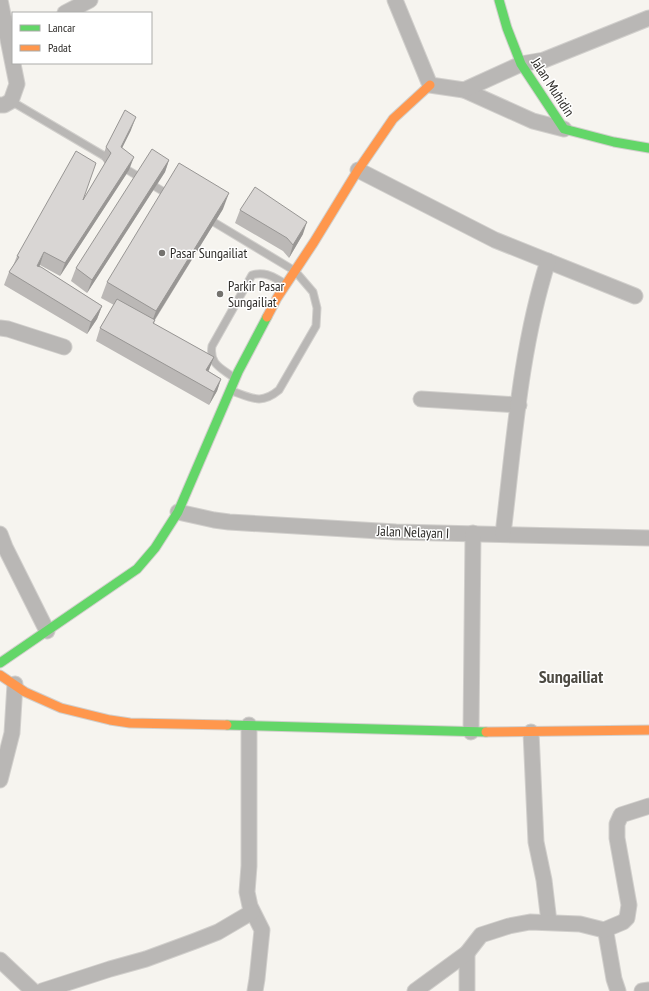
<svg xmlns="http://www.w3.org/2000/svg" width="649" height="991" viewBox="0 0 649 991" font-family="'PT Sans Narrow',sans-serif">
<style>
.lines{fill:none;stroke-linecap:round;stroke-linejoin:round}
.lane-casing{stroke:#d1cfcc;stroke-width:9}
.street-casing{stroke:#d1cfcc;stroke-width:17}
.fast-casing{stroke:#d1cfcc;stroke-width:11}
.slow-casing{stroke:#d1cfcc;stroke-width:11}
.lane{stroke:#b9b7b5;stroke-width:7}
.street{stroke:#b9b7b5;stroke-width:15}
.fast{stroke:#63d668;stroke-width:9}
.slow{stroke:#ff974d;stroke-width:9}
.wall{fill:#bbb8b6}
.shaded-wall{fill:#989694}
.building{fill:#d9d6d4;stroke:#989694}
.poi-dot{fill:#74726e;stroke:#fff;stroke-width:1.5}
.labels{text-anchor:middle;dominant-baseline:central;stroke-width:3;stroke-linejoin:round;paint-order:stroke}
.street-label{font-size:14px;fill:#2e2c29;stroke:#fff}
.poi-label{font-size:14px;fill:#2e2c29;stroke:#fff;text-anchor:start}
.district-label{font-size:18px;font-weight:bold;fill:#4d4a42;stroke:#fff}
</style>
<rect width="100%" height="100%" fill="#f6f4ef"/>
<g class="lines">
<defs>
<g id="lane">
<path d="M11 101 111 160"/>
<path d="M121 166 169 195"/>
<path d="M207 218 295 271 313 292 317 308 316 326 279 390C261 405 252 398 232 391"/>
<path d="M233 377C221 368 209 364 212 346L252 275C265 271 273 277 284 283"/>
</g>
<g id="street">
<path d="M0 0 17 84 11 101 4 105H0"/>
<path d="M395 0 430 85 464 90 533 121 564 129"/>
<path d="M65 13 90 0"/>
<path d="M464 90 521 64 544 60 649 18"/>
<path d="M358 170 495 240 635 296"/>
<path d="M0 328 8 329 64 347"/>
<path d="M421 399 519 405"/>
<path d="M178 512 214 520 229 522 396 532 649 538"/>
<path d="M0 534 5 547 47 631"/>
<path d="M503 534C514 443 520 349 548 261"/>
<path d="M249 725V866L247 892 250 906 262 930 257 979 255 991"/>
<path d="M471 732 473 533"/>
<path d="M531 732 536 842 544 880 549 922"/>
<path d="M0 780 12 733 15 684"/>
<path d="M604 930 606 933 614 979 618 991"/>
<path d="M467 953V991"/>
<path d="M0 960 33 991"/>
<path d="M42 991 110 969 146 959 195 941 218 932 252 912"/>
<path d="M415 991 467 953 481 935 509 926 530 922 580 924 604 930 623 922 627 918 629 905 617 838V824L621 815 649 806"/>
<path d="M642 991 649 990"/>
</g>
<g id="fast">
<path d="M499 0 507 28 521 64 564 129 614 142 649 148"/>
<path d="M0 663 137 569 155 548 178 512 238 372 267 317"/>
<path d="M227 725 486 732"/>
</g>
<g id="slow">
<path d="M267 317 277 298 314 242 358 170 393 119 430 85"/>
<path d="M0 675 25 692 61 708 110 720 130 723 227 725"/>
<path d="M486 732 649 730"/>
</g>
</defs>
<use href="#lane" class="lane-casing"/>
<use href="#street" class="street-casing"/>
<use href="#fast" class="fast-casing"/>
<use href="#slow" class="slow-casing"/>
<use href="#lane" class="lane"/>
<use href="#street" class="street"/>
<use href="#fast" class="fast"/>
<use href="#slow" class="slow"/>
</g>
<g class="wall">
<path d="M131 130 122 148 129 170 60 276 40 265 39 266 102 306 97 319 87 334 4 285 9 272 13 266 17 256 83 200 105 164 102 159 106 147Z"/>
<path d="M169 160 165 172 87 293 71 281 76 268Z"/>
<path d="M223 209 155 320 154 324 214 357 208 371 221 379 217 391 209 405 96 341 100 328 114 305 101 298 107 282Z"/>
<path d="M240 210 303 234 289 258 283 251 235 223Z"/>
</g>
<g class="shaded-wall">
<path d="M136 117 131 130 116 160 121 147Z"/>
<path d="M134 157 129 170 60 276 65 263Z"/>
<path d="M169 160 165 172 87 293 92 280Z"/>
<path d="M229 193 223 209 150 327 156 311Z"/>
<path d="M307 222 303 234 289 258 293 245Z"/>
<path d="M44 252 40 265 33 278 37 266Z"/>
<path d="M102 306 97 319 87 334 91 322Z"/>
<path d="M214 357 209 370 202 383 206 370Z"/>
<path d="M221 379 217 391 209 405 214 392Z"/>
</g>
<g class="building">
<path d="M125 110 136 117 121 147 134 157 65 263 44 252 37 266 41 267 102 306 91 322 9 272 19 257 17 256 76 151 96 163 83 200 111 153 106 147Z"/>
<path d="M152 149 169 160 92 280 76 268Z"/>
<path d="M179 163 229 193 156 311 107 282Z"/>
<path d="M255 187 307 222 293 245 287 238 240 210Z"/>
<path d="M117 299 155 320 153 323 214 357 206 370 221 379 214 392 100 328Z"/>
</g>
<g class="poi-dot">
<circle cx="162" cy="253" r="4"/>
<circle cx="220" cy="294" r="4"/>
</g>
<g class="labels">
<g class="street-label">
<text transform="translate(553 87) rotate(57)">Jalan Muhidin</text>
<text transform="translate(413 532) rotate(2)">Jalan Nelayan I</text>
</g>
<g class="poi-label">
<text x="170" y="253">Pasar Sungailiat</text>
<text x="228" y="286">Parkir Pasar<tspan x="228" dy="16">Sungailiat</tspan></text>
</g>
<g class="district-label">
<text x="571" y="676">Sungailiat</text>
</g>
</g>
<rect x="12" y="12" width="140" height="52" fill="#ffffff" stroke="#ababa9"/>
<rect x="20" y="25" width="20" height="6" fill="#63d668" stroke="#ababa9"/>
<text x="48" y="32" font-size="12" fill="#2e2c29">Lancar</text>
<rect x="20" y="45" width="20" height="6" fill="#ff974d" stroke="#ababa9"/>
<text x="48" y="52" font-size="12" fill="#2e2c29">Padat</text>
</svg>
